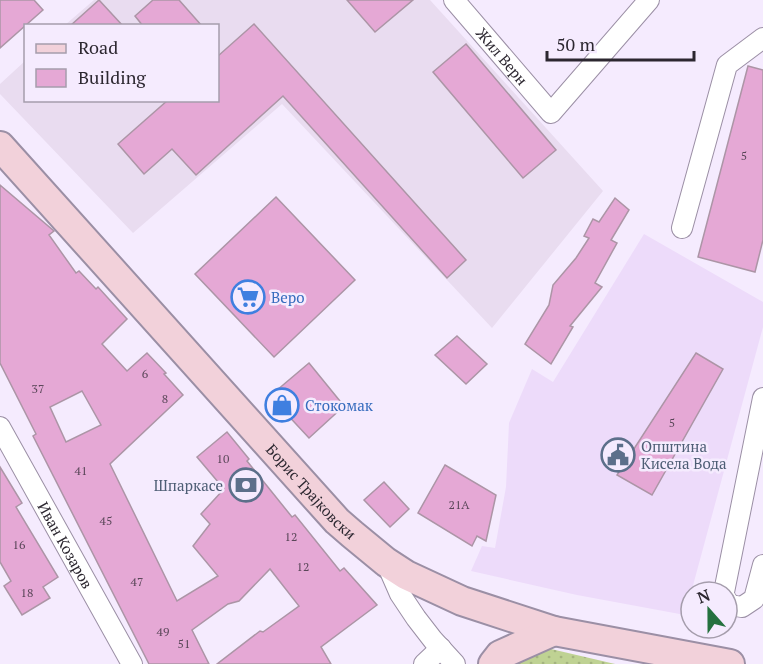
<svg xmlns="http://www.w3.org/2000/svg" width="763" height="664" viewBox="0 0 763 664" font-family="'PT Serif',serif">
<style>
.built{fill:#eddbfa}
.industrial{fill:#e9dcf0}
.grass{fill:url(#grass-dots)}
.building{fill:#e5a8d5;stroke:#ac95a6;stroke-width:1.5;fill-rule:evenodd}
.lines{fill:none;stroke-linecap:round;stroke-linejoin:round}
.street-casing{stroke:#9b8fa5;stroke-width:22}
.secondary-casing{stroke:#9b8fa5;stroke-width:32}
.street{stroke:#fff;stroke-width:20}
.secondary{stroke:#f2d1da;stroke-width:28}
.labels{text-anchor:middle;dominant-baseline:central;stroke-width:5;stroke-linejoin:round;paint-order:stroke}
.number-label{font-size:12px;fill:#5a4759}
.street-label{font-size:15px;fill:#2c2730;stroke:#f5ebfe}
.shop-label{font-size:15px;fill:#366cbe;stroke:#f5ebfe;text-anchor:start}
.service-label{font-size:15px;fill:#4e5e75;stroke:#f5ebfe;text-anchor:start}
</style>
<defs>
<pattern id="grass-dots" width="8" height="8" patternUnits="userSpaceOnUse" patternTransform="scale(1.5)"><rect width="8" height="8" fill="#bfd293"/><path d="M2 2h.1M6 6h.1" fill="none" stroke="#a4b47f" stroke-width="1.8" stroke-linecap="round"/></pattern>
</defs>
<rect width="100%" height="100%" fill="#f5ebfe"/>
<path class="built" d="M644 234 763 302V327L685 615 577 595 471 571 482 546 495 548 506 487 509 423 532 369 553 382Z"/>
<path class="industrial" d="M94 0H430L603 191 492 328 282 104 133 233 0 94V84L25 61 26 100H218V26L65 25Z"/>
<path class="grass" d="M540 649H551L615 664H509Z"/>
<g class="building">
<path d="M0 0H34L43 10 0 48Z"/>
<path d="M99 0 123 26H70Z"/>
<path d="M153 0H179L202 26H143L135 16Z"/>
<path d="M347 0H413L375 32Z"/>
<path d="M254 24 466 260 447 278 283 96 196 175 172 149 144 174 118 144 168 100H218V56Z"/>
<path d="M466 44 556 150 523 178 433 72Z"/>
<path d="M748 66 763 70V240L755 272 698 257Z"/>
<path d="M0 185 54 231 49 235 76 273 79 271 96 289 98 287 127 319 102 344 127 371 147 353 166 373 164 374 183 395 110 464 177 601 218 576 193 546 210 524 201 514 224 489 197 457 227 432 249 459 247 461 292 517 295 515 340 571 344 568 377 605 321 647 331 664H217L260 631 263 632 299 606 270 569 239 601 228 604 192 630 209 664H149L33 436 36 434 0 363ZM82 391 101 425 66 442 50 407Z"/>
<path d="M276 197 355 280 274 357 195 274Z"/>
<path d="M615 198 629 210 611 240 617 243 595 283 602 287 570 326 573 327 551 364 525 344 549 305 553 285 576 258 589 238 584 236 593 219 599 222Z"/>
<path d="M457 336 487 364 466 384 435 355Z"/>
<path d="M696 353 723 369 652 495 617 475Z"/>
<path d="M309 363 344 406 309 438 270 396Z"/>
<path d="M445 465 496 495 486 541 477 536 472 546 418 513Z"/>
<path d="M0 467 22 503 16 507 58 577 43 587 50 598 22 615 4 586 11 581 0 562Z"/>
<path d="M384 482 409 509 390 527 364 500Z"/>
</g>
<g class="lines">
<defs>
<g id="street">
<path id="s1" d="M454 0 551 113 649 0"/>
<path d="M682 228 727 65 763 38"/>
<path id="s2" d="M0 427 132 664"/>
<path d="M386 562 400 594 416 618 433 640 455 664"/>
<path d="M724 592 763 398"/>
<path d="M727 600 729 605 742 607 754 599 763 565"/>
<path d="M424 664 441 648"/>
</g>
<g id="secondary">
<path id="s3" d="M0 146 337 521 352 534 386 562 406 575 462 601 554 631 730 664"/>
<path d="M493 664 500 655 554 631"/>
</g>
</defs>
<use href="#street" class="street-casing"/>
<use href="#secondary" class="secondary-casing"/>
<use href="#street" class="street"/>
<use href="#secondary" class="secondary"/>
</g>
<defs>
<symbol id="supermarket-ring" viewBox="-11 -11 22 22"><circle r="9.5" fill="#f5ebfe" stroke="#3f7fe0" stroke-width="1.5"/><path d="M-6-5.5h2.5l.6 2H6L4.5 2H-2.5L-4.4-4H-6ZM-1.5 3.2a1.3 1.3 0 1 0 .1 0ZM3 3.2a1.3 1.3 0 1 0 .1 0Z" fill="#3f7fe0"/></symbol>
<symbol id="shop-ring" viewBox="-11 -11 22 22"><circle r="9.5" fill="#f5ebfe" stroke="#3f7fe0" stroke-width="1.5"/><path d="M-5-2.5h2.3a2.7 3.5 0 0 1 5.4 0H5L5.5 6h-11ZM-1.5-2.5h3a1.5 2.3 0 0 0-3 0Z" fill="#3f7fe0"/></symbol>
<symbol id="civic-ring" viewBox="-11 -11 22 22"><circle r="9.5" fill="#f5ebfe" stroke="#5c6f8a" stroke-width="1.5"/><path d="M-.6-6.5H3V-4.5H.6V-3L4-1V1h2V6H-6V1h2V-1L-.6-3ZM-1.2 2.5V6h2.4V2.5Z" fill="#5c6f8a"/></symbol>
<symbol id="bank-ring" viewBox="-11 -11 22 22"><circle r="9.5" fill="#f5ebfe" stroke="#5c6f8a" stroke-width="1.5"/><path d="M-6-4H6V4H-6ZM0-2.3a2.3 2.3 0 1 0 0 4.6a2.3 2.3 0 1 0 0-4.6Z" fill="#5c6f8a"/></symbol>
</defs>
<g fill-rule="evenodd">
<use href="#supermarket-ring" x="229" y="278" width="38" height="38"/>
<use href="#shop-ring" x="263" y="386" width="38" height="38"/>
<use href="#civic-ring" x="599" y="436" width="38" height="38"/>
<use href="#bank-ring" x="227" y="466" width="38" height="38"/>
</g>
<g class="labels">
<g class="number-label">
<text x="744" y="155">5</text>
<text x="145" y="373">6</text>
<text x="38" y="388">37</text>
<text x="165" y="398">8</text>
<text x="672" y="422">5</text>
<text x="223" y="458">10</text>
<text x="81" y="470">41</text>
<text x="459" y="504">21A</text>
<text x="106" y="520">45</text>
<text x="291" y="536">12</text>
<text x="19" y="544">16</text>
<text x="303" y="566">12</text>
<text x="137" y="581">47</text>
<text x="27" y="592">18</text>
<text x="163" y="631">49</text>
<text x="184" y="643">51</text>
</g>
<g class="street-label">
<text stroke="none"><textPath href="#s1" startOffset="74">Жил Верн</textPath></text>
<text stroke="none"><textPath href="#s3" startOffset="465">Борис Трајковски</textPath></text>
<text stroke="none"><textPath href="#s2" startOffset="135">Иван Козаров</textPath></text>
</g>
<g class="shop-label">
<text x="271" y="297">Веро</text>
<text x="305" y="405">Стокомак</text>
</g>
<g class="service-label">
<text x="641" y="446">Општина<tspan x="641" dy="17">Кисела Вода</tspan></text>
<text x="223" y="485" text-anchor="end">Шпаркасе</text>
</g>
</g>
<rect x="24" y="24" width="195" height="78" fill="#f5ebfe" stroke="#a59dac" stroke-width="1.5"/>
<rect x="36" y="44" width="30" height="9" fill="#f2d1da" stroke="#a59dac" stroke-width="1.5"/>
<text x="78" y="54" font-size="18" fill="#2c2730">Road</text>
<rect x="36" y="69" width="30" height="18" fill="#e5a8d5" stroke="#a59dac" stroke-width="1.5"/>
<text x="78" y="84" font-size="18" fill="#2c2730">Building</text>
<g transform="translate(709 610) rotate(339)"><circle r="28" fill="#f5ebfe" stroke="#a59dac" stroke-width="1.5"/>
<path d="M0-4.5L10 22L0 15L-10 22Z" fill="#25713f"/>
<text y="-9" font-size="16" font-weight="bold" text-anchor="middle" fill="#2c2730">N</text>
</g>
<path d="M547 51v9h147v-9" fill="none" stroke="#2c2730" stroke-width="3"/>
<text x="556" y="51" font-size="18" fill="#2c2730" stroke="#f5ebfe" stroke-width="4.5" paint-order="stroke">50 m</text>
</svg>
